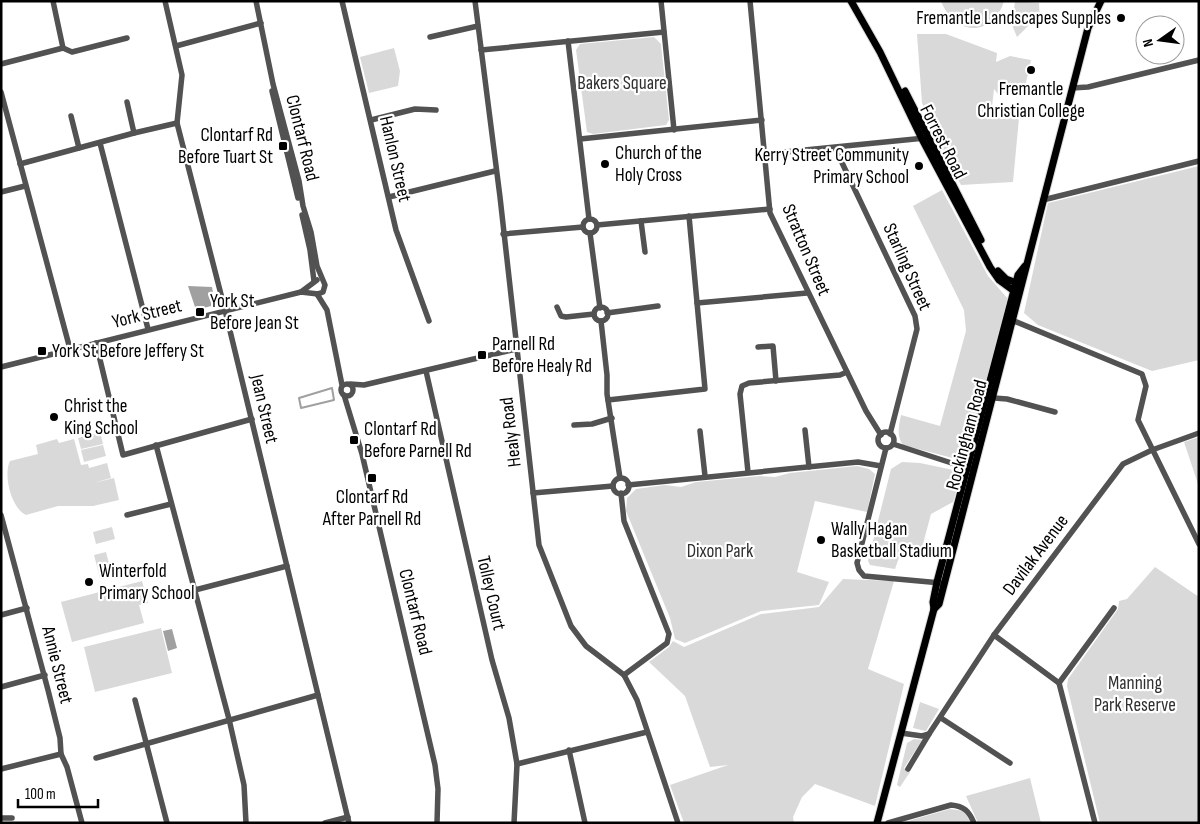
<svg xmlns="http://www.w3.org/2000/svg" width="1200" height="824" viewBox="0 0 1200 824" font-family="'Sofia Sans Condensed',sans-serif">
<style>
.green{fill:#d9d9d9}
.water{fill:#a0a0a0}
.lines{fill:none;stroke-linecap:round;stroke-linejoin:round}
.stream{stroke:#a0a0a0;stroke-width:2}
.major-casing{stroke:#dbdbdb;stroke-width:9}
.minor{stroke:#525252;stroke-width:5.5}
.major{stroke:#000;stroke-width:7}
.poi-dot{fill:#000;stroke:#fff;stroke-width:2}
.labels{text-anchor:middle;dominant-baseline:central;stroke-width:4.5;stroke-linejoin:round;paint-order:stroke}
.poi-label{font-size:19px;fill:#000;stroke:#fff;text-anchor:start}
.park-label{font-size:19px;fill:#303030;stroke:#fff}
.street-label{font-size:19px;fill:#000;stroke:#fff}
</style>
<rect width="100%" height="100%" fill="#fff"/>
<g class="green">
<path d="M941 1H1004C993 38 954 36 941 1Z"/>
<path d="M1015 1 1039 3 1040 23 1029 25 1017 37 1012 25Z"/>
<path d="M917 34H946L997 53 996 62 1010 56 1031 60 1025 87 1016 92 998 94 994 89 992 107H1020L1013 182 961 185 939 143 922 103Z"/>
<path d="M654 37 661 44 669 120 666 125 593 134 587 132 576 50 580 44Z"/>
<path d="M394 48 400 71 398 86 369 93 360 57Z"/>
<path d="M1199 166V360L1152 371 1038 325 1024 313 1048 203Z"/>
<path d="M942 190 988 276 1008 299 1007 308 968 459 964 461 903 445C896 436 899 425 901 415L940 426 966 331 964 310 913 206Z"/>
<path d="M100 432 103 444 81 449 78 438Z"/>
<path d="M1199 437V487L1184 442Z"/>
<path d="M57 439 59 443 74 439 81 465 88 464 89 468 107 463 111 478 93 483 114 478 119 500 93 506H58L26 515C11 508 3 475 10 461L38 454 36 445Z"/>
<path d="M103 445 106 456 84 462 81 450Z"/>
<path d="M902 462 920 463 958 471 961 476 953 502 931 514 920 555 901 552 895 569 870 565 868 561 891 469Z"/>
<path d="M857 466 869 469 875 474 867 512 815 501 797 572 829 582 819 605 761 611 685 643 675 639 670 618 626 511 627 498 636 489 665 485 681 487 696 482 760 476 775 477 790 473Z"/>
<path d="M112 527 115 539 96 544 93 532Z"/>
<path d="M106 552 112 575 100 578 94 555Z"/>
<path d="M1155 567 1199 597V823H1100L1067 686 1068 679 1118 609 1119 601 1127 599Z"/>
<path d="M843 579 894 581 868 669 904 684 875 806 815 784 802 797 793 817 794 823H684L670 785 728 765 710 767 685 696 649 662 669 647 673 641 684 647 761 614 819 607Z"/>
<path d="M142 581 148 603 139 605 144 623 72 642 61 602Z"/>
<path d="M161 628 172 673 95 692 84 647Z"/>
<path d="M920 702 939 709 926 731 913 728Z"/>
<path d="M914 739 922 740 904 768 910 772 900 787 897 785 907 743Z"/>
<path d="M1030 778 1041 823H978L966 796Z"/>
<path d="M950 809 964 811 971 823H901Z"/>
</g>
<g class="water">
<path d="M188 286 212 287 215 305 196 310Z"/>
<path d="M172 629 177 648 168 651 163 631Z"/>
</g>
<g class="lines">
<path class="stream" d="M332 388 334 400 301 408 299 398Z"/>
<defs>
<g id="major">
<path d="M851 1 880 52 922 139 990 267 999 280 1014 291"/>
<path d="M905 91 981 240"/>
<path d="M998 271 1006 279 1017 283"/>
<path d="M934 609 939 604 1088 28 1101 1"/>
<path d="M877 823 934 609 933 602 937 582 1018 275 1025 266"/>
</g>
</defs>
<use href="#major" class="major-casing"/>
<g class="minor">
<path d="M53 1 63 48"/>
<path d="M165 1 182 75 177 123 225 310 349 823"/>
<path d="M342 1 396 230 429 321"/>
<path d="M475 1 500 197 539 545 571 626 586 646 624 675 637 700 678 823"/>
<path d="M661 1 674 130"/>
<path d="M750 1 770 213 866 411 881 435"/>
<path d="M430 37 478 26"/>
<path d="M568 41 589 219"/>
<path d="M176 46 261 23"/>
<path d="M481 50 664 32"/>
<path d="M1 64 63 48 72 52 127 38"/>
<path d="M1072 88 1088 87 1199 60"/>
<path d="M272 91 298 198"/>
<path d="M1 92 70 349"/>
<path d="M127 102 134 133"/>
<path d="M71 116 79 148"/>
<path d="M371 120 415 109 436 110"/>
<path d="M580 139 762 120"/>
<path d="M100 143 148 329"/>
<path d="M835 148 915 316 917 329 890 434"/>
<path d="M765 154 925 138"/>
<path d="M20 164 134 133 177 123"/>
<path d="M1 192 25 186"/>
<path d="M389 197 495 171"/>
<path d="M1043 200 1199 161"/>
<path d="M302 215 310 250 314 281"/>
<circle cx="590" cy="226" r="7"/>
<path d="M641 221 645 252"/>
<path d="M597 225 770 209"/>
<path d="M590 233 600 308"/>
<path d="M503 234 583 227"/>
<path d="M301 292 317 280"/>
<path d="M317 294 327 310 342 385"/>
<path d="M697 303 807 293"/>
<path d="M557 307 561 316 566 317 594 314"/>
<circle cx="601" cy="314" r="7"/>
<path d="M607 313 658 306"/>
<path d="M601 321 607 375V394L620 478"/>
<path d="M1014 321 1142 374 1146 386 1138 420 1199 544"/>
<path d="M96 343 123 455 252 419"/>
<path d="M758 347 773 346 776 381"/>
<path d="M1 367 301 292 318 294 323 292 325 285 317 266 311 232 303 206 299 181 273 84 256 1"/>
<path d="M426 371 492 660 509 718 517 764 514 823"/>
<circle cx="347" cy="390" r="6"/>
<path d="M350 384 364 385 516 349"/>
<path d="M344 395 362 454 435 765 438 789 437 823"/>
<path d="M994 398 1007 399 1055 412"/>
<path d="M608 400 705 389 689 216"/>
<path d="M574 425 592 424 612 418"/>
<path d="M805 430 809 467"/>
<path d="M700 431 705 476"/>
<circle cx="886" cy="440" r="8"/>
<path d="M893 444 970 469"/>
<path d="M156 445 229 719 244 785 246 823"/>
<path d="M886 448 857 563 859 570 864 576 941 583"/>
<path d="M748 472 740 394 742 386 749 383 840 375 847 372"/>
<circle cx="621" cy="486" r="8"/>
<path d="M628 485 858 462 881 466"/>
<path d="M533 493 613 486"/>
<path d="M621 493 624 521 669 634 667 643 624 675"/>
<path d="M1 515 48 690 60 738 61 754 67 767 82 823"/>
<path d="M127 515 171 504"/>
<path d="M195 590 287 566"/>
<path d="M1 615 27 608"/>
<path d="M994 635 1059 683 1095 823"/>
<path d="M1059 683 1114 608"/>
<path d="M1 687 45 675"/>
<path d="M135 700 167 823"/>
<path d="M941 718 1010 763"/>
<path d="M901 733 922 736 929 734 994 635 1123 464 1152 450 1199 433"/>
<path d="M569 750 585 823"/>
<path d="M96 758 318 695"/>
<path d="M517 764 647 732"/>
<path d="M1 769 61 754"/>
<path d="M908 769 929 734"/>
<path d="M1 818H12"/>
<path d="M325 823 348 817"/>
<path d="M888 823 951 805C964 806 969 811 974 823"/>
</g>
<use href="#major" class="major"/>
</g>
<g class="poi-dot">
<circle cx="1121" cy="18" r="5"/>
<circle cx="1031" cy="70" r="5"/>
<rect x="278" y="141" width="10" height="10" rx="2.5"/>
<circle cx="605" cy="164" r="5"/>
<circle cx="919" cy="166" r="5"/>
<rect x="195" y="307" width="10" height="10" rx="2.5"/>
<rect x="37" y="346" width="10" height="10" rx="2.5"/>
<rect x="477" y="350" width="10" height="10" rx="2.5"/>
<circle cx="54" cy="417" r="5"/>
<rect x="349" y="435" width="10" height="10" rx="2.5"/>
<rect x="367" y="473" width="10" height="10" rx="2.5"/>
<circle cx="821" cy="540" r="5"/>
<circle cx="89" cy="582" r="5"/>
</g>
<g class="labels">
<g class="poi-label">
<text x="1111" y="18" text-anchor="end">Fremantle Landscapes Supples</text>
<text x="1031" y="89" text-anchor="middle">Fremantle<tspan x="1031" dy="22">Christian College</tspan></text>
<text x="273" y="135" text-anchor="end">Clontarf Rd<tspan x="273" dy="22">Before Tuart St</tspan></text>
<text x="615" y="153">Church of the<tspan x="615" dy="22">Holy Cross</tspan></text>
<text x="909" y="155" text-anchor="end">Kerry Street Community<tspan x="909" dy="22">Primary School</tspan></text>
<text x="210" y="301">York St<tspan x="210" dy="22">Before Jean St</tspan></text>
<text x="492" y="344">Parnell Rd<tspan x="492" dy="22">Before Healy Rd</tspan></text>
<text x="52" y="351">York St Before Jeffery St</text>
<text x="64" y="406">Christ the<tspan x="64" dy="22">King School</tspan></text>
<text x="364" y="429">Clontarf Rd<tspan x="364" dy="22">Before Parnell Rd</tspan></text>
<text x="372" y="497" text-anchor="middle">Clontarf Rd<tspan x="372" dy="22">After Parnell Rd</tspan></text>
<text x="831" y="529">Wally Hagan<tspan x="831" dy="22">Basketball Stadium</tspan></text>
<text x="99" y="571">Winterfold<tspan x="99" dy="22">Primary School</tspan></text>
</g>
<g class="park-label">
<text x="622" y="83">Bakers Square</text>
<text x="720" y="551">Dixon Park</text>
<text x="1135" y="683">Manning<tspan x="1135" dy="22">Park Reserve</tspan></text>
</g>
<g class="street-label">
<text transform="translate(302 138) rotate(76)">Clontarf Road</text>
<text transform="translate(943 142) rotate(63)">Forrest Road</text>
<text transform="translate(395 159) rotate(77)">Hanlon Street</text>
<text transform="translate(806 250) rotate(67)">Stratton Street</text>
<text transform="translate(907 267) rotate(66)">Starling Street</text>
<text transform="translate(147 314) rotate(-14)">York Street</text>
<text transform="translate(264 409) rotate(77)">Jean Street</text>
<text transform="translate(511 432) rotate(-97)">Healy Road</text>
<text transform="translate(967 435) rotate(-75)">Rockingham Road</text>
<text transform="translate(1036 555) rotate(-53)">Davilak Avenue</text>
<text transform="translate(491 593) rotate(77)">Tolley Court</text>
<text transform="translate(415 612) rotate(76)">Clontarf Road</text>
<text transform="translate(57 665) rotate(76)">Annie Street</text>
</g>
</g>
<rect width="1200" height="824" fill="none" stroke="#000000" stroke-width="5"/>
<g transform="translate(1160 40) rotate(256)"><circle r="24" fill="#ffffff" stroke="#999999"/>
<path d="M0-4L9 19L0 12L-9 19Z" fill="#000000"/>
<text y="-8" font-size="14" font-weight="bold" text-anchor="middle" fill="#000000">N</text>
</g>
<path d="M18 799v8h80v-8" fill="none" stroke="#000000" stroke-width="2.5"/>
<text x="25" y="799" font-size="15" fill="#000000" stroke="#ffffff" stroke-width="4" paint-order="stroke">100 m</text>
</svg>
